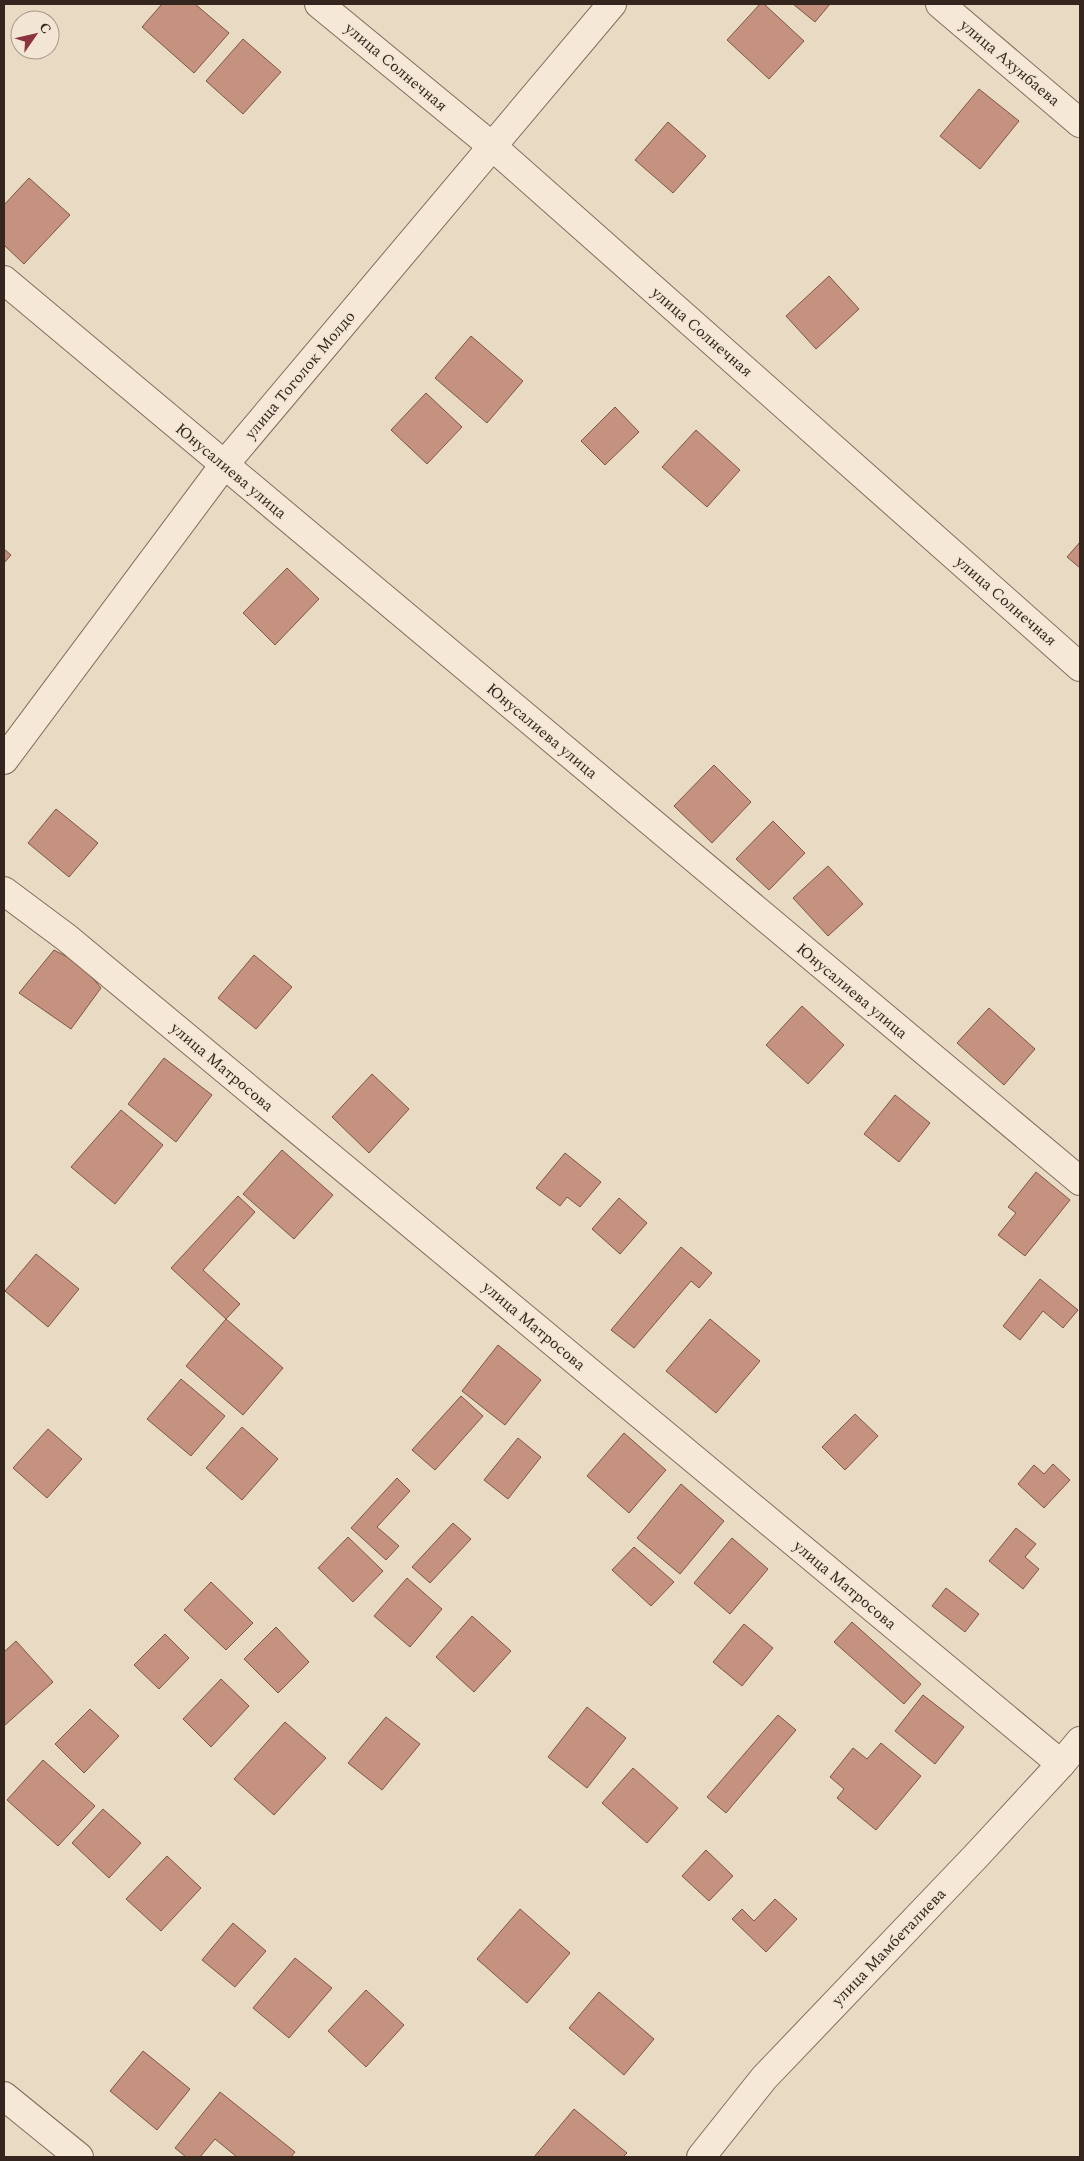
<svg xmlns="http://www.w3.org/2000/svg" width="1084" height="2161" viewBox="0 0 1084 2161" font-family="Spectral,serif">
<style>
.building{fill:#c4927e;stroke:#7f5545}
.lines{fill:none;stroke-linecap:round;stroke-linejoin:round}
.minor-casing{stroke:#826c5c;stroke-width:30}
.tertiary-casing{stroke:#826c5c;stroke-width:30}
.minor{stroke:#f5e8d7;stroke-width:28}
.tertiary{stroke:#f5e8d7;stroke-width:28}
.labels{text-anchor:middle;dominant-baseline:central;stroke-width:4;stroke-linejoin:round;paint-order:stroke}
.street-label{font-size:16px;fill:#34261f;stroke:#f2e5d3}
</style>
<rect width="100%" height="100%" fill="#e9dac4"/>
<g class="building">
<path d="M162 4H195L229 33 194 73 142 27Z"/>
<path d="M760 4H764L804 41 769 79 727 40Z"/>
<path d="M793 4H830L815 22Z"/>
<path d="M243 39 281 72 243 114 206 81Z"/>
<path d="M979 89 1019 121 980 169 940 136Z"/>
<path d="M668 122 706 156 673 193 635 160Z"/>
<path d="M29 178 70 215 24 264 4 245V205Z"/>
<path d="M829 276 859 309 816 349 786 316Z"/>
<path d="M471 336 523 381 487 423 435 378Z"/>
<path d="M426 393 462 427 427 464 391 430Z"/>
<path d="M615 407 639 432 605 465 581 441Z"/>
<path d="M696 430 740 470 707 507 662 467Z"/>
<path d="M1080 542V568L1067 557Z"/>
<path d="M4 549 11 555 4 563Z"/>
<path d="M287 568 319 599 275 645 243 613Z"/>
<path d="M714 765 751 802 712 843 674 806Z"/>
<path d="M56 809 98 843 69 877 28 843Z"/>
<path d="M773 821 805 853 769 890 736 859Z"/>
<path d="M828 866 863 904 828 936 793 898Z"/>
<path d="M54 950 81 964 101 988 71 1029 19 993Z"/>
<path d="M254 955 292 987 256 1029 218 998Z"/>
<path d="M802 1006 844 1045 808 1084 766 1045Z"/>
<path d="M989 1008 1035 1049 1004 1085 957 1043Z"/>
<path d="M164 1058 212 1095 176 1142 128 1104Z"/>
<path d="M372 1074 409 1109 369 1153 332 1117Z"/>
<path d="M895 1095 930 1123 899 1162 864 1134Z"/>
<path d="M121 1110 163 1145 115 1204 71 1167Z"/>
<path d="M282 1150 333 1195 294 1239 243 1194Z"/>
<path d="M565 1153 601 1182 580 1207 567 1197 560 1206 536 1188Z"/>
<path d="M1036 1172 1070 1200 1025 1256 998 1235 1016 1213 1008 1207Z"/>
<path d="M238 1196 255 1212 203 1270 240 1304 226 1319 171 1268Z"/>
<path d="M619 1198 647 1223 620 1254 592 1229Z"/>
<path d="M681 1247 712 1273 699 1288 691 1281 634 1348 611 1330Z"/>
<path d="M36 1254 79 1289 48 1327 5 1291Z"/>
<path d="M1040 1279 1078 1310 1063 1328 1043 1311 1020 1340 1003 1326Z"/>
<path d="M226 1319 283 1368 243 1415 186 1366Z"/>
<path d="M710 1319 760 1361 716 1413 666 1371Z"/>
<path d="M498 1345 541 1380 505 1425 462 1391Z"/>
<path d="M181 1379 225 1416 191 1456 147 1419Z"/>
<path d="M461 1396 483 1416 435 1470 412 1450Z"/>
<path d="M855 1414 878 1436 845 1470 822 1447Z"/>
<path d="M242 1427 278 1459 242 1500 206 1468Z"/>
<path d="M48 1429 82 1459 47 1498 13 1468Z"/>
<path d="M624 1433 666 1470 629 1513 587 1476Z"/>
<path d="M518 1438 541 1457 508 1499 484 1480Z"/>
<path d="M1053 1464 1070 1480 1044 1508 1018 1484 1034 1465 1044 1474Z"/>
<path d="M397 1478 410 1491 377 1527 399 1546 386 1560 351 1528Z"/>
<path d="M681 1484 724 1521 680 1574 637 1538Z"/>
<path d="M453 1523 471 1539 430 1583 412 1567Z"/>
<path d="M1016 1528 1036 1544 1025 1557 1039 1569 1023 1589 989 1561Z"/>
<path d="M348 1537 383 1571 353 1602 318 1568Z"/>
<path d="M732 1538 768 1569 730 1614 694 1583Z"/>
<path d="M634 1547 674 1582 651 1606 612 1570Z"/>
<path d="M407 1578 442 1609 410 1647 374 1616Z"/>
<path d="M211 1582 253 1623 226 1650 184 1610Z"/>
<path d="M946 1588 979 1614 965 1632 932 1606Z"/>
<path d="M472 1616 511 1651 474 1692 436 1657Z"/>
<path d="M852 1622 921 1684 904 1704 834 1642Z"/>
<path d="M744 1624 773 1648 742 1686 713 1662Z"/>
<path d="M276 1627 309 1662 278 1693 244 1659Z"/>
<path d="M165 1634 189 1658 159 1689 134 1665Z"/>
<path d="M16 1641 53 1682 4 1726V1652Z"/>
<path d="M221 1679 249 1706 211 1747 183 1719Z"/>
<path d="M923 1695 964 1727 935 1764 895 1731Z"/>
<path d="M587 1707 626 1738 587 1788 548 1757Z"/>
<path d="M90 1709 119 1736 84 1773 55 1744Z"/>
<path d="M778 1715 796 1730 726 1813 707 1797Z"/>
<path d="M386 1717 420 1744 382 1790 348 1763Z"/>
<path d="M285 1722 326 1758 274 1815 234 1779Z"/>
<path d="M881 1743 921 1776 876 1830 837 1798 844 1789 830 1777 853 1748 867 1759Z"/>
<path d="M43 1760 95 1806 58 1846 7 1800Z"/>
<path d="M633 1768 678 1808 647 1843 602 1803Z"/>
<path d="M103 1809 141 1843 109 1878 72 1843Z"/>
<path d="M706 1850 733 1876 709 1901 682 1876Z"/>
<path d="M167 1856 201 1888 161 1931 126 1899Z"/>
<path d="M775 1899 797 1919 766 1952 732 1919 742 1909 754 1921Z"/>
<path d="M520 1909 570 1953 527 2003 477 1959Z"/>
<path d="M233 1923 266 1951 235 1987 202 1960Z"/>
<path d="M295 1958 332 1988 289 2038 253 2008Z"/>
<path d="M366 1990 404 2025 366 2067 328 2031Z"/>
<path d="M599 1992 654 2039 624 2075 569 2028Z"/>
<path d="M143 2051 190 2089 157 2130 110 2091Z"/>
<path d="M220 2092 295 2152 291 2157H237L215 2139 200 2157H186L175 2148Z"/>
<path d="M574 2109 627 2153 623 2157H534Z"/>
</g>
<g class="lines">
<defs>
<g id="minor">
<path d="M319 4 493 147 1080 667"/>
<path d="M940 4 1080 123"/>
<path d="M4 280 1080 1181"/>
<path d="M4 891 67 938 1061 1764"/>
<path d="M4 2096 79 2157"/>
<path d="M701 2157 764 2078 977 1855 1061 1764 1080 1741"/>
</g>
<path id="tertiary" d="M4 760 224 465 612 4"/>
</defs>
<use href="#minor" class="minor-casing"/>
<use href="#tertiary" class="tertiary-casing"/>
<use href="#minor" class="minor"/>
<use href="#tertiary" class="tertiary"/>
</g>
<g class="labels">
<g class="street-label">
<text transform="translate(1010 63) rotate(40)">улица Ахунбаева</text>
<text transform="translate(396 67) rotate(40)">улица Солнечная</text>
<text transform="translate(702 332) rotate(41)">улица Солнечная</text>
<text transform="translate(300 375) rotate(-50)">улица Тоголок Молдо</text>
<text transform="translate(231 471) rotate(40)">Юнусалиева улица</text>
<text transform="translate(1006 601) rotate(41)">улица Солнечная</text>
<text transform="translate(542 731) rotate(40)">Юнусалиева улица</text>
<text transform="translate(852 991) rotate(40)">Юнусалиева улица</text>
<text transform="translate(222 1067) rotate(40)">улица Матросова</text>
<text transform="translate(534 1326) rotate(40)">улица Матросова</text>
<text transform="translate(845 1585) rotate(40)">улица Матросова</text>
<text transform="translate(889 1947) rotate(-46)">улица Мамбеталиева</text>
</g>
</g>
<rect width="1084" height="2161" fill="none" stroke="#34261f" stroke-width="10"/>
<g transform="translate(35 35) rotate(56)"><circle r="24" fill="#f2e5d3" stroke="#a6998b"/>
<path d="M0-4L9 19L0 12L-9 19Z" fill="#8b333e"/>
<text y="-8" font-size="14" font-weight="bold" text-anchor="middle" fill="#34261f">С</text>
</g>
</svg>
